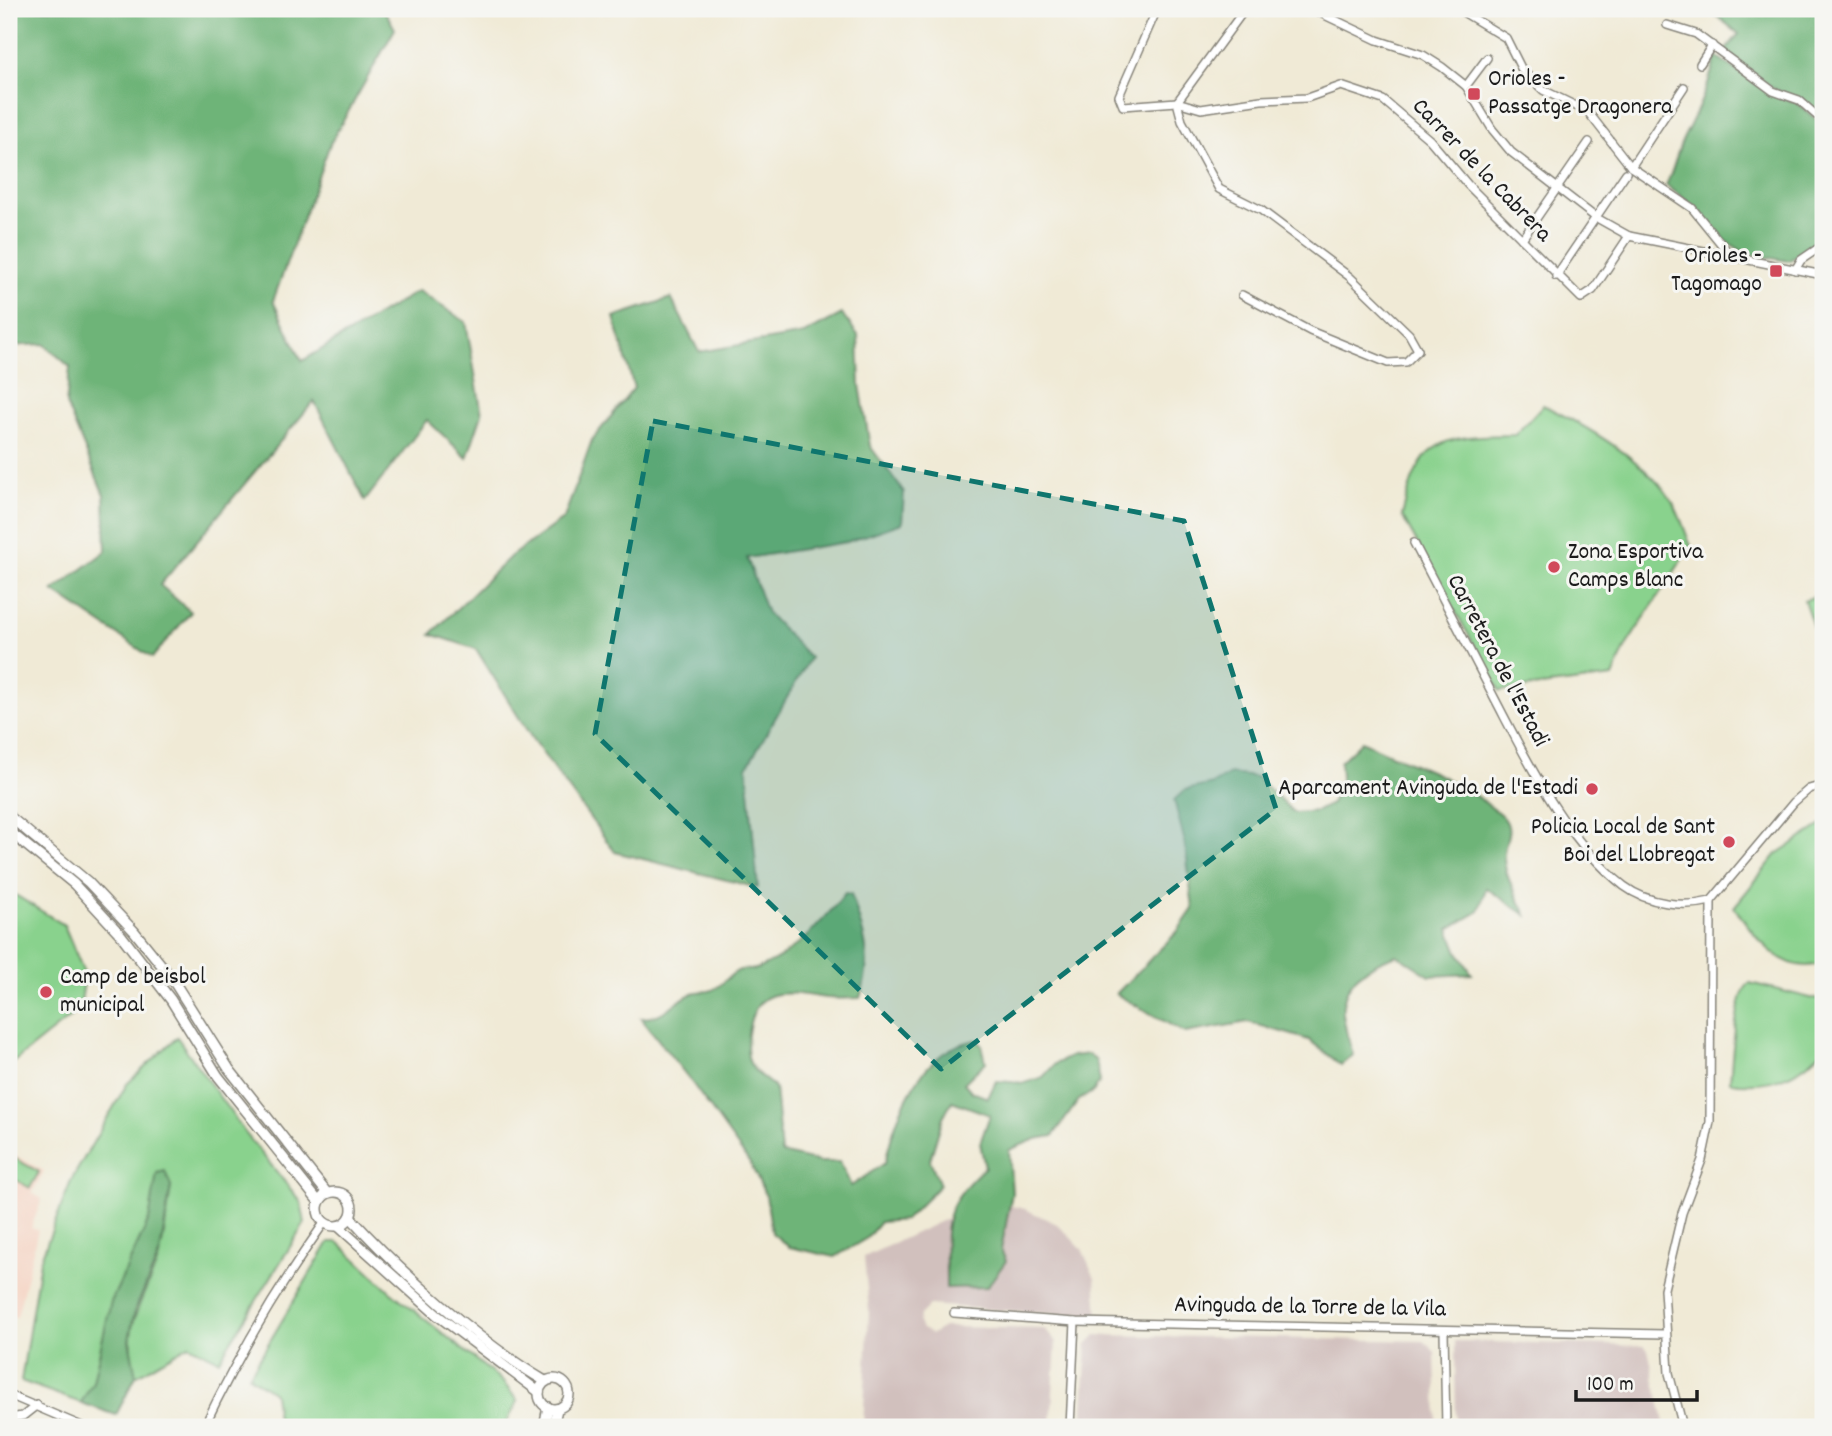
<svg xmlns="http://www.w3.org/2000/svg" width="1832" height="1436" viewBox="0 0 1832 1436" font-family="Dekko,sans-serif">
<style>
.built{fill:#f5d3c2}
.industrial{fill:#d1c0bd}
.green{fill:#89d28d;stroke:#527754;stroke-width:2}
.forest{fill:#6eb478;stroke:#45684a;stroke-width:2}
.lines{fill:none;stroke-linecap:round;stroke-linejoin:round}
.minor-casing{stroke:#868379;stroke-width:10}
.tertiary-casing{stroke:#868379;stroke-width:12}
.minor{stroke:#fff;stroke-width:7}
.tertiary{stroke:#fff;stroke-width:9}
.marked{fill:#0f766e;fill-opacity:0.2;stroke:#0f766e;stroke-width:5;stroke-dasharray:14 9;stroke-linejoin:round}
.poi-dot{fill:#d1495b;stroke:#f6f6f2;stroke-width:2.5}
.labels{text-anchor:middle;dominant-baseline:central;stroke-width:6;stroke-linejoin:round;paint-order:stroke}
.poi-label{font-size:24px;fill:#1c1c1c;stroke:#f6f6f2;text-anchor:start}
.street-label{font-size:24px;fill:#1c1c1c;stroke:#f6f6f2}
</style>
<rect width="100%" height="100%" fill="#f6f6f2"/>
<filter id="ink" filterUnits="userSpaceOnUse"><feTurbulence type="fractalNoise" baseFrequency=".0143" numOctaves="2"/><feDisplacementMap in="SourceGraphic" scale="14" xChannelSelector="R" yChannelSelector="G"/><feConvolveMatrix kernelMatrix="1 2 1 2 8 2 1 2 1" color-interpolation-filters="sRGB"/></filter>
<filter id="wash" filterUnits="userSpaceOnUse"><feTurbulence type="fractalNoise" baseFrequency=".00686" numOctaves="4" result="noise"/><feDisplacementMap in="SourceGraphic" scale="28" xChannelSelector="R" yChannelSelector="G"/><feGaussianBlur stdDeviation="1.57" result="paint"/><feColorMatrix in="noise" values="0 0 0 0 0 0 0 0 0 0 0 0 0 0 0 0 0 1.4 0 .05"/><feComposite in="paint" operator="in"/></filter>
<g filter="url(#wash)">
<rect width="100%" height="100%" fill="#f0ead6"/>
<path class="built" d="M9 1152 44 1171 32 1193 42 1199 31 1228 38 1230 17 1317 9 1316Z"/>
<g class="industrial">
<path d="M1008 1205 1025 1209 1057 1224 1082 1249 1095 1278 1098 1317 930 1305 920 1315 919 1323 922 1329 932 1334 944 1327 1044 1329 1056 1342 1051 1427H863L869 1311 864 1257 965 1210Z"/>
<path d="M1096 1335 1424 1341 1435 1352 1437 1427H1082L1087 1344Z"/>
<path d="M1455 1341 1644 1346 1648 1350 1665 1427H1456Z"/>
</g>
<g class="green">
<path d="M1543 405C1586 426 1645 460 1672 501 1680 514 1685 532 1691 546L1626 646 1613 677 1500 691 1402 516C1420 438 1439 436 1515 435Z"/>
<path d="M1823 594V636L1822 633 1816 635 1804 600Z"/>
<path d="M1823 824V963C1782 978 1755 935 1734 907L1777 854Z"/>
<path d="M9 891 64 925 85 975 80 1009 11 1064 9 1075Z"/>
<path d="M1750 983 1823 1001 1821 1052C1795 1078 1766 1087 1730 1082 1732 1062 1735 992 1750 983Z"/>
<path d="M177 1037 246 1134 301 1202 305 1223 219 1360 189 1345 136 1376C121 1327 141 1305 158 1261 163 1248 169 1201 171 1186L158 1173 149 1220 111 1302 93 1382 81 1403 21 1381 40 1261 72 1179 127 1084Z"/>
<path d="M12 1157 39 1172 30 1188 9 1176Z"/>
<path d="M329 1242H338L390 1291 502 1381 518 1401 504 1427H278L274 1393 249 1376Z"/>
</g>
<g class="forest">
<path d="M9 9H384L395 29 330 144 273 301 302 361 418 291 466 322 482 414 467 458 427 420 365 501 314 401 160 585 191 612 152 658 53 591 106 551 104 495 66 404 70 367 44 344 9 346Z"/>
<path d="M1708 9H1823V112L1819 113 1771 87 1725 51 1739 34Z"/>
<path d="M1716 56 1767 91 1797 103 1816 119 1823 121V241L1788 261 1747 254 1726 241 1695 207 1666 185C1674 170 1676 154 1683 139 1698 110 1708 88 1716 56Z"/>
<path d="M671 298 699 352 804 334 842 314 858 335 860 385 870 446 904 492 902 523 847 542 747 558 767 613 810 658 747 767 758 888 615 852 533 740 476 649 431 634 511 556 564 518 592 440 634 388 614 317Z"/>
<path d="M1362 741C1406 763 1447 773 1487 804 1492 808 1500 813 1504 818 1514 831 1504 841 1504 854 1503 875 1518 897 1526 915L1486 888 1479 911 1449 929 1458 952 1472 974 1430 976 1397 955C1373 963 1347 976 1343 1005 1341 1020 1350 1041 1353 1055L1341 1065 1309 1040 1248 1022 1185 1033 1116 994 1177 932 1193 909 1185 843 1174 800 1185 790 1213 784 1230 774 1257 777 1294 813 1317 811 1331 804 1341 777 1340 762Z"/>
<path d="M845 893 851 894C864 933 874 958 860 998 849 998 838 999 827 998 789 993 754 982 748 1034 744 1065 752 1070 775 1087L781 1153 819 1162H840L851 1186 885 1163C896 1112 921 1048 977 1040L982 1045 986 1062 964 1083 972 1092 988 1098 996 1081 1025 1083 1043 1077 1055 1064 1072 1056 1089 1054 1096 1061 1100 1081 1094 1091 1079 1100 1053 1136 1036 1139 1009 1150 1012 1193 1001 1250 1006 1261 987 1287 946 1288C947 1227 936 1211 985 1167L980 1143 990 1115 952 1101 943 1117 930 1160 940 1185 905 1220 880 1222 867 1238 835 1257 789 1247 772 1233 766 1196 751 1165 690 1080 641 1018C664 1018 673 1002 693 993 698 991 703 992 709 991 722 988 728 974 740 970 745 969 751 971 756 969 790 958 824 921 845 893Z"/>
<path d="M165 1171 171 1186 160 1253 135 1310 129 1340 136 1376 116 1415 81 1403 93 1382 111 1302 149 1220 157 1173Z"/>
</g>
</g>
<g filter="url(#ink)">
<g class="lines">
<defs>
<g id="minor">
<path d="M1157 9 1119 96 1123 106 1177 102 1201 109 1261 100 1307 98 1341 86 1383 100 1430 140 1468 185 1581 298 1593 290 1629 236"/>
<path d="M1312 9 1377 40 1423 55 1442 67 1466 86 1492 129 1511 152 1595 217 1629 236 1823 275"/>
<path d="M1458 9 1506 38 1522 70 1543 90 1588 112 1631 167 1692 208 1731 256"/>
<path d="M1667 25 1696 34 1773 91 1799 100 1816 115 1823 117"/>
<path d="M1700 64 1712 45"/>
<path d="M1466 86 1487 58"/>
<path d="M1177 102 1182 121 1219 189 1261 210 1350 277 1409 334 1418 350 1406 362 1388 363 1310 331 1242 295"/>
<path d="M1177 102 1245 9"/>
<path d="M1631 167 1684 87"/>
<path d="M1522 239 1589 142"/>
<path d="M1795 270 1801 260 1823 245"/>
<path d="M1556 276 1626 173"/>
<path d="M1414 543C1441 595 1468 647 1495 699 1529 764 1565 840 1624 886 1648 904 1683 908 1711 901"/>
<path d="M954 1313 1075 1322 1665 1334"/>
<path d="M1444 1331 1446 1427"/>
<path d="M9 1395 84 1427"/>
<path d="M9 1418 23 1416 37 1405"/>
<path d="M204 1427C238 1355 278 1288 324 1223"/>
<path d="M1070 1427 1075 1322"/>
<path d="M1683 1427 1669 1373 1664 1289 1682 1213 1702 1160 1710 1122 1711 901 1794 802 1809 789 1823 785"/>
</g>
<g id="tertiary">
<path d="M9 816 88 882 134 931 171 977 229 1069 327 1193"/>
<path d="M9 831 74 884 121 935 171 1000 218 1076 319 1202"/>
<circle cx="335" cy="1209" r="17"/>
<path d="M350 1217C402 1274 479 1342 545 1381"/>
<path d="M338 1226 437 1315 539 1392"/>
<circle cx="554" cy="1394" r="15"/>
<path d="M544 1427 548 1407"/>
<path d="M553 1427 557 1409"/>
</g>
</defs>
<use href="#minor" class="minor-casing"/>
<use href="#tertiary" class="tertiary-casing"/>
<use href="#minor" class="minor"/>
<use href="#tertiary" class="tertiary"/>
</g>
</g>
<path class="marked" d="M653 421 1184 521 1276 809 941 1069 595 734Z"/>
<g class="poi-dot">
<rect x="1467" y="87" width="14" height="14" rx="3.5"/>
<rect x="1769" y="264" width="14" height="14" rx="3.5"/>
<circle cx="1554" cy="567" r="7"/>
<circle cx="1592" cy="789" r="7"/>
<circle cx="1729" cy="842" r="7"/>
<circle cx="46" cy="992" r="7"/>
</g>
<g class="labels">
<g class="poi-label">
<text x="1488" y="80">Orioles -<tspan x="1488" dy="28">Passatge Dragonera</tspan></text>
<text x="1762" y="257" text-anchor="end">Orioles -<tspan x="1762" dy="28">Tagomago</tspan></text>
<text x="1568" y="553">Zona Esportiva<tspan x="1568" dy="28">Camps Blanc</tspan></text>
<text x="1578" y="789" text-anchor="end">Aparcament Avinguda de l'Estadi</text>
<text x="1715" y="828" text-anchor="end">Policia Local de Sant<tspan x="1715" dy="28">Boi del Llobregat</tspan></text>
<text x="60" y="978">Camp de beisbol<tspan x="60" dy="28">municipal</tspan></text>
</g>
<g class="street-label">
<text transform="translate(1481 171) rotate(46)">Carrer de la Cabrera</text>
<text transform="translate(1497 661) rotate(62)">Carretera de l'Estadi</text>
<text transform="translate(1310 1308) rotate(1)">Avinguda de la Torre de la Vila</text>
</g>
</g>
<rect width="1832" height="1436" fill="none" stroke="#f6f6f2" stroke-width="35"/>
<path d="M1576 1390v10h121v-10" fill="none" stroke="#1c1c1c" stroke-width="3.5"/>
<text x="1587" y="1390" font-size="21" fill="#1c1c1c" stroke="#f6f6f2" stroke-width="5" paint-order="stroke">100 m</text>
</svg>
